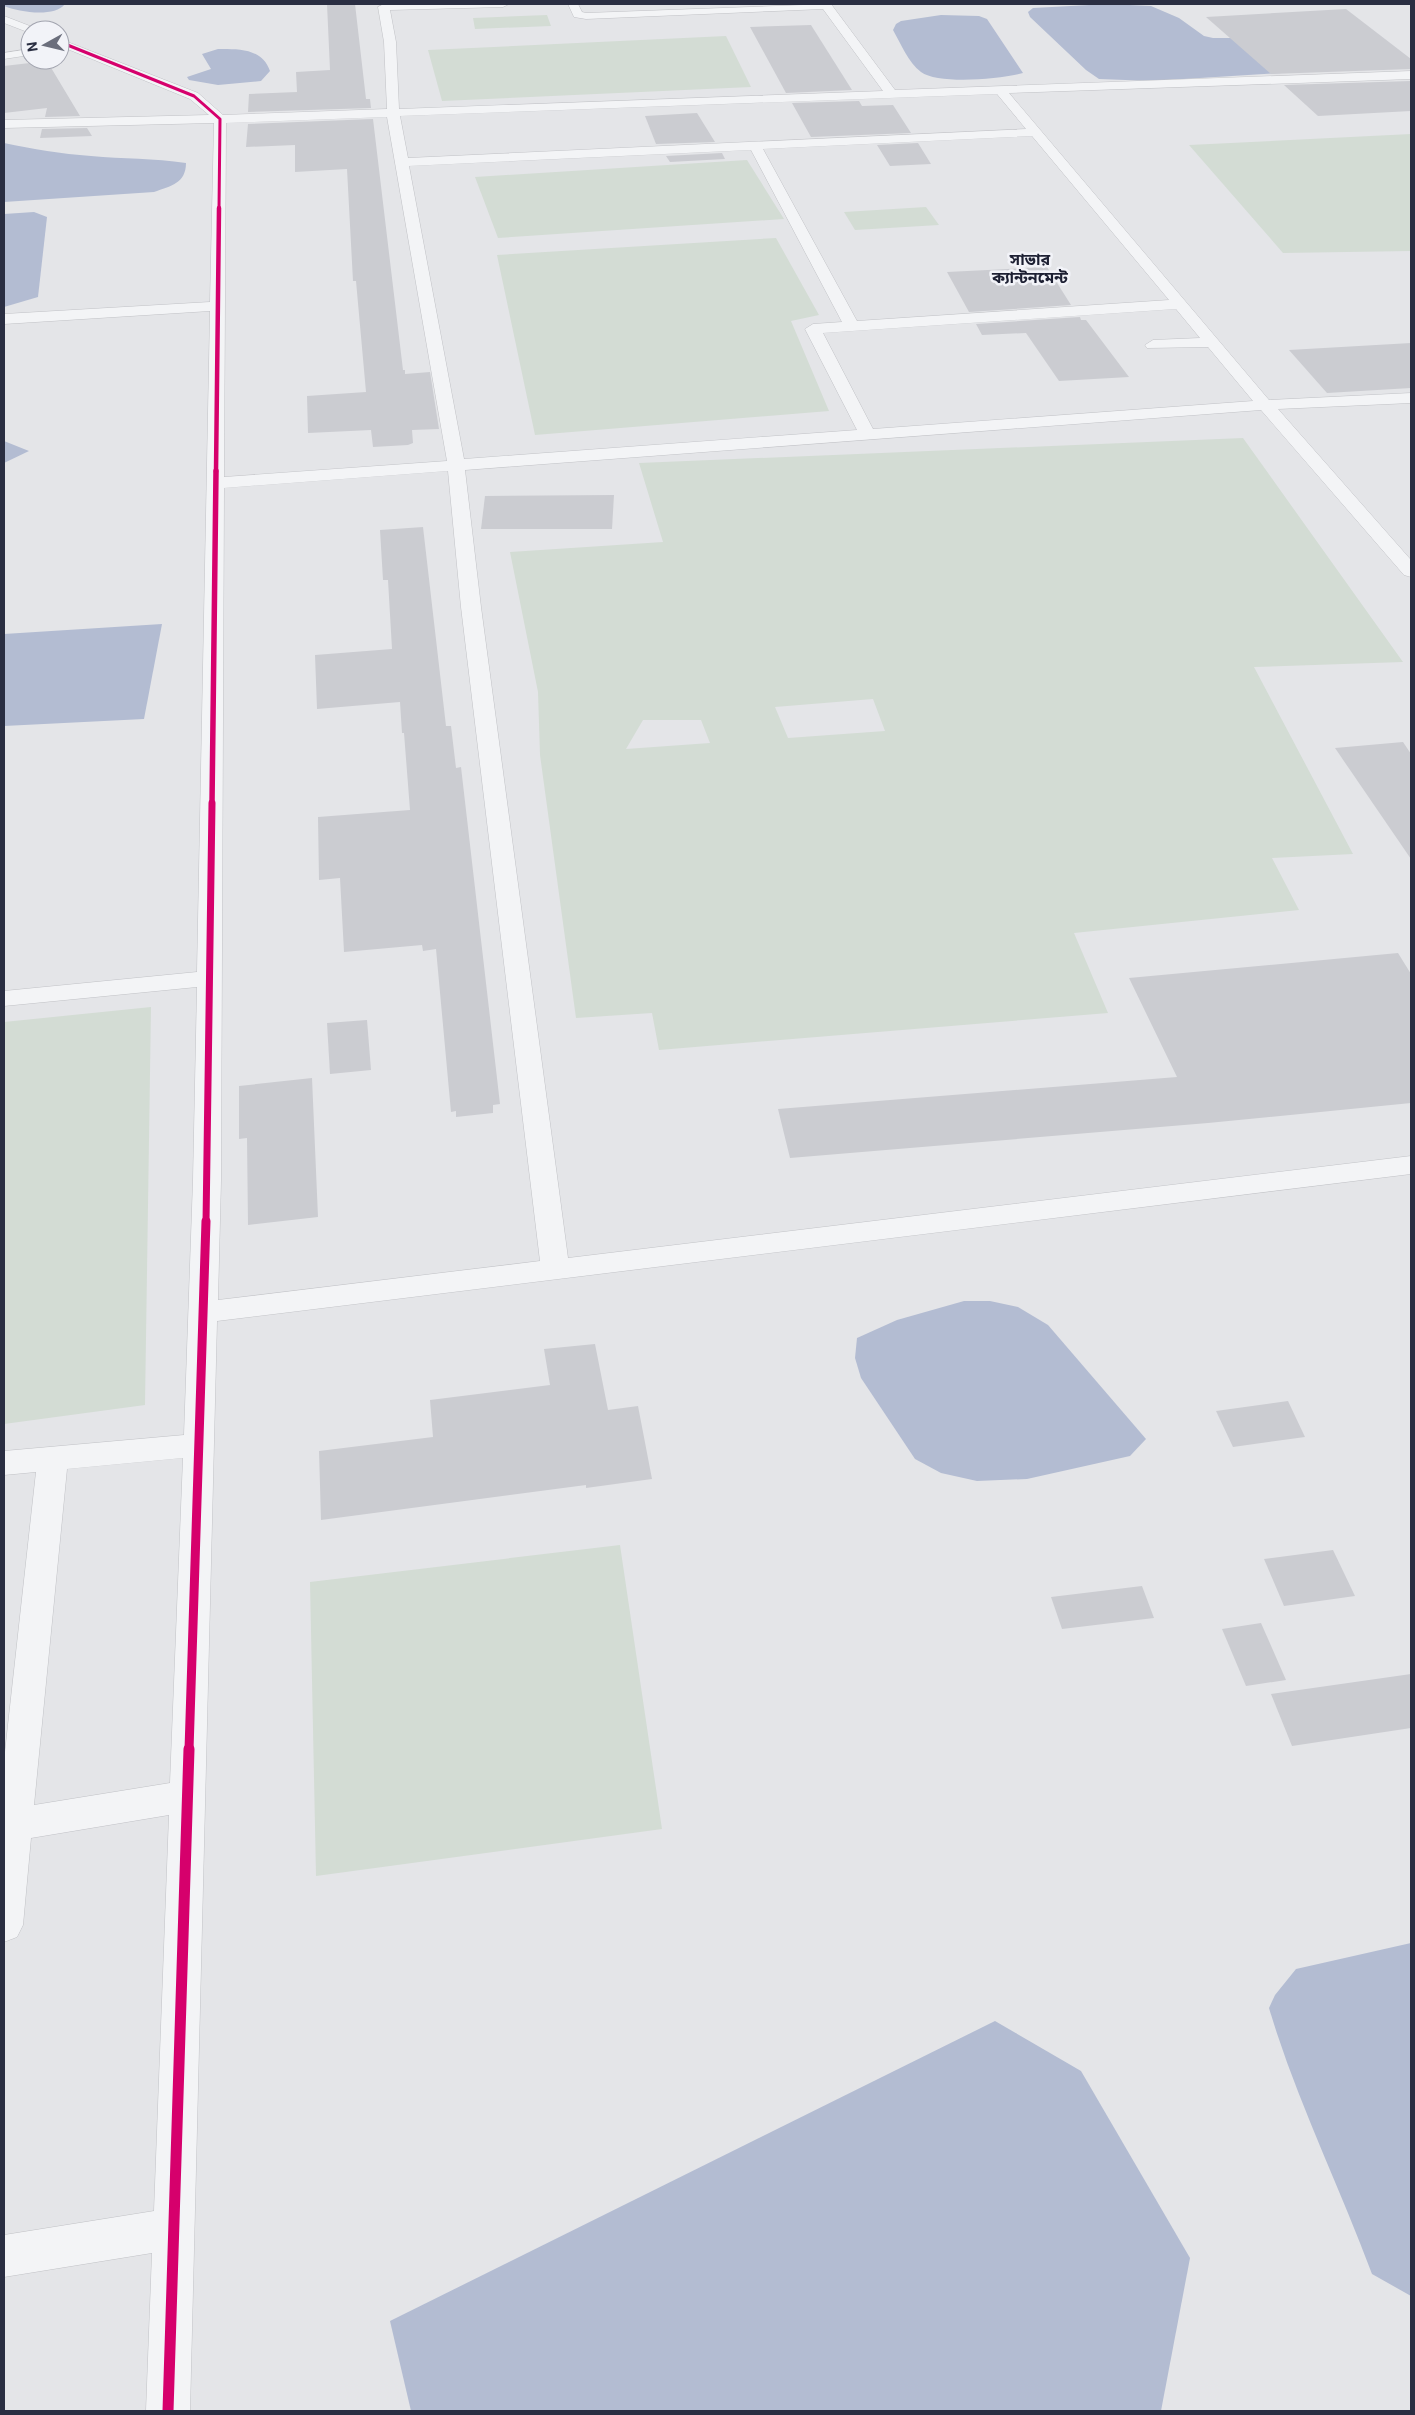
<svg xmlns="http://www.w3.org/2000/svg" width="1415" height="2415" viewBox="0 0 1415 2415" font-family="Roboto,'Noto Sans Bengali',sans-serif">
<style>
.green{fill:#d3dcd4;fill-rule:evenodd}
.water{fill:#b3bcd2}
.building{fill:#cbccd1}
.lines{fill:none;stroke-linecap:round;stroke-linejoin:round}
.minor-casing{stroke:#c1c2c6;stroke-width:1}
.minor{fill:#f3f4f6;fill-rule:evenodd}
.cycleway-far5-casing{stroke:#f2f3f8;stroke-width:4.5}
.cycleway-far4-casing{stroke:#f2f3f8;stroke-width:6}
.cycleway-far3-casing{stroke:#f2f3f8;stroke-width:8}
.cycleway-far2-casing{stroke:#f2f3f8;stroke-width:9}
.cycleway-far1-casing{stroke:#f2f3f8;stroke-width:12}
.cycleway-casing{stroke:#f2f3f8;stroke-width:14}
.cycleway-far5{stroke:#d6006c;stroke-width:3}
.cycleway-far4{stroke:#d6006c;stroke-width:4.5}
.cycleway-far3{stroke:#d6006c;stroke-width:5.5}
.cycleway-far2{stroke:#d6006c;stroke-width:7}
.cycleway-far1{stroke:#d6006c;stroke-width:9}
.cycleway{stroke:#d6006c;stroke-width:11}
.labels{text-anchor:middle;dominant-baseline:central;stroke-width:5;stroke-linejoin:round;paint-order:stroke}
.far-district-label{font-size:16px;font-weight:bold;fill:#1d2033;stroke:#f2f3f8}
</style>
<rect width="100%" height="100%" fill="#e4e5e8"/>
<g class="green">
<path d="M547 15 551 26 475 29 473 18Z"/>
<path d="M726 36 751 87 442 101 428 50Z"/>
<path d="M1411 134V251L1283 253 1189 145Z"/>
<path d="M747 160 784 219 498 238 475 177Z"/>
<path d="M926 207 939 225 855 230 844 212Z"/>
<path d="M776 238 819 315 791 321 829 411 535 435 497 255Z"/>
<path d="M1243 438 1403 662 1254 667 1353 854 1272 858 1299 910 1074 933 1108 1013 659 1050 652 1013 576 1018 540 755 538 692 510 552 663 542 639 463ZM873 699 885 731 788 738 775 707ZM643 720H701L710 743 626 749Z"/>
<path d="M151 1007 145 1405 4 1424V1022Z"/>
<path d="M620 1545 662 1829 316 1876 310 1582Z"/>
</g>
<g class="water">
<path d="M4 4H65C54 18 19 12 4 6Z"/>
<path d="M1108 4 1151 6 1179 18 1204 36 1213 38H1253L1297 72 1152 81 1099 79 1086 70 1030 17 1028 12 1033 8Z"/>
<path d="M941 15 979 16 987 19 1023 73C1003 79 938 85 921 72 908 62 901 44 893 30L896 24 901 21Z"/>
<path d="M218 49C238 49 262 48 270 71L261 81 218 85 189 80 187 77 211 69 202 54Z"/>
<path d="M4 143C33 149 61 154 91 156 123 159 154 158 186 163 186 183 171 186 154 192L4 202Z"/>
<path d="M34 212 47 217 38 297 4 307V214Z"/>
<path d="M4 441 29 451 4 463Z"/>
<path d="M162 624 144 719 4 726V634Z"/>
<path d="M964 1301H990L1018 1307 1048 1325 1146 1439 1130 1456 1027 1479 977 1481 941 1473 915 1459 861 1378 855 1358 857 1338 897 1320Z"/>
<path d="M1411 1943V2296L1372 2274C1339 2185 1296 2099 1269 2008L1275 1995 1296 1969Z"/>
<path d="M995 2021 1081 2071 1190 2258 1161 2411H411L390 2321Z"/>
</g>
<g class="building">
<path d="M327 4H355L366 99H370L371 108 248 112 249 94 297 92 296 72 330 70Z"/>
<path d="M1346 9 1411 59V69L1271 74 1206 17Z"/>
<path d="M811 25 852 90 786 93 750 27Z"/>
<path d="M47 61 80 116 45 117 47 108 4 113V66Z"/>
<path d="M1411 81V111L1318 116 1284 85Z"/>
<path d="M859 101 862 106 893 105 911 133 811 137 792 103Z"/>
<path d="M697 113 715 142 656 144 645 116Z"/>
<path d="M373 119 403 370H405V374L430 372 439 429 412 430 413 443 408 445 373 447 371 430 308 433 307 396 366 392 356 281H353L347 169 295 172V145L246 147 248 124Z"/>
<path d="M87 128 92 136 40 138 42 129Z"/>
<path d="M918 143 931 164 890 166 877 145Z"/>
<path d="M722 153 725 159 670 162 666 156Z"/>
<path d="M1047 267 1071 305 969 312 947 272Z"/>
<path d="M1080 317 1081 320H1086L1129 377 1059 381 1026 333 982 335 976 324Z"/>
<path d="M1411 343V388L1327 393 1289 350Z"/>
<path d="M614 495 612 529H481L485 496Z"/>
<path d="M423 527 446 726H451L456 768 461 767 500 1104 493 1105V1113L456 1117V1111L451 1112 436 949 423 951 422 945 344 952 340 878 319 880 318 817 410 810 404 733H402L400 702 317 709 315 655 392 649 388 580H383L380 530Z"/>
<path d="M1403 742 1411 754V859L1335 748Z"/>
<path d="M1398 953 1411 974V1103L1208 1123 790 1158 778 1109 1177 1077 1129 978Z"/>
<path d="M367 1020 371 1070 330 1074 327 1023Z"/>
<path d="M312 1078 318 1217 248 1225 247 1138 239 1139V1086Z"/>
<path d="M595 1344 608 1410 638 1406 652 1479 586 1488V1485L321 1520 319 1451 433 1437 430 1400 550 1385 544 1349Z"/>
<path d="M1288 1401 1305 1437 1233 1447 1216 1411Z"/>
<path d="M1333 1550 1355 1596 1284 1606 1264 1559Z"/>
<path d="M1142 1586 1154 1618 1062 1629 1051 1597Z"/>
<path d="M1261 1623 1286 1680 1246 1686 1222 1629Z"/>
<path d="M1411 1674V1728L1292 1746 1271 1694Z"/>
</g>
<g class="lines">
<defs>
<g id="minor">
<path d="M384 4H509L503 7 390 10 396 42 399 109 883 91 823 9 586 19 574 17 568 4H578L582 12 586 13 831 4 895 90 1411 71V79L1009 93 1269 400 1411 393V403L1278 409 1411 560V577L1404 575 1261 410 465 470 481 607 568 1258 1411 1156V1174L217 1321 190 2411H146L152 2253 4 2277V2235L154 2211 169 1815 31 1838 23 1925 17 1937 4 1942V1761L36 1472 4 1475V1451L184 1435 193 1180 197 987 4 1006V991L197 972 210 311 4 324V314L210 302 214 123 4 128V120L209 115 190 99 60 46V39L198 93 223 115 387 109 384 42 378 7ZM997 94 1026 129 408 158 400 116ZM387 117 447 461 224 477 226 123ZM1032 136 1169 300 857 321 763 149ZM751 150 842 322 813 324 805 329 857 430 464 459 409 166ZM1176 309 1200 338 1153 340 1145 345 1147 348 1208 347 1253 401 873 429 823 333ZM448 471 461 607 540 1261 218 1300 221 1180 224 488ZM183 1458 170 1783 34 1805 67 1469Z"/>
<path d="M4 16 35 28 37 30H30V33L4 23Z"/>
<path d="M30 49V55L4 59V53Z"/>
</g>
</defs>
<use href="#minor" class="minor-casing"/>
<use href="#minor" class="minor"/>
<defs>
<path id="cycleway-far5" d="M60 42 194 96 220 119 219 209"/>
<path id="cycleway-far4" d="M216 472 219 208"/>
<path id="cycleway-far3" d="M212 804 216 471"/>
<path id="cycleway-far2" d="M206 1223 212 803"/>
<path id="cycleway-far1" d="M189 1750 206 1221"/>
<path id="cycleway" d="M168 2411 189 1749"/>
</defs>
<use href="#cycleway-far5" class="cycleway-far5-casing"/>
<use href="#cycleway-far4" class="cycleway-far4-casing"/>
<use href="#cycleway-far3" class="cycleway-far3-casing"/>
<use href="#cycleway-far2" class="cycleway-far2-casing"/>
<use href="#cycleway-far1" class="cycleway-far1-casing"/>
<use href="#cycleway" class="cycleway-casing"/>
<use href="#cycleway-far5" class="cycleway-far5"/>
<use href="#cycleway-far4" class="cycleway-far4"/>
<use href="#cycleway-far3" class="cycleway-far3"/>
<use href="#cycleway-far2" class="cycleway-far2"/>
<use href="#cycleway-far1" class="cycleway-far1"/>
<use href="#cycleway" class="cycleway"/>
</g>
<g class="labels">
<g class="far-district-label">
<text x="1030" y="259">সাভার<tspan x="1030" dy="18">ক্যান্টনমেন্ট</tspan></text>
</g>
</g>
<rect width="1415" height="2415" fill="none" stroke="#2a2e42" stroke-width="10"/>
<g transform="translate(45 45) rotate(262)"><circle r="24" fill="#f2f3f8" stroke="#a2a4af"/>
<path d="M0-4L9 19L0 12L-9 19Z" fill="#6b6e7c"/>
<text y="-8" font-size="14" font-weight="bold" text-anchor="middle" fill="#2a2e42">N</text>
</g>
</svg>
